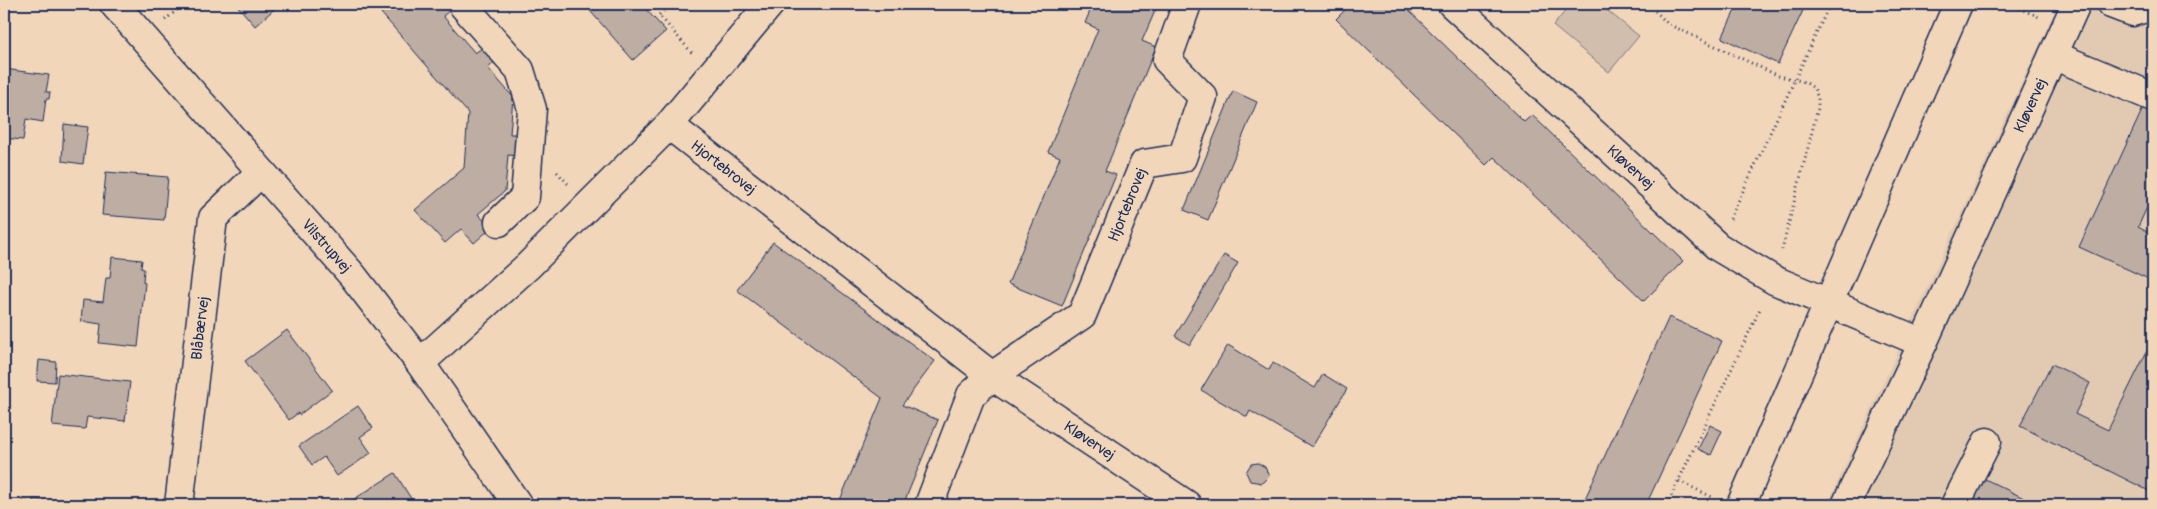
<svg xmlns="http://www.w3.org/2000/svg" width="2157" height="509" viewBox="0 0 2157 509" font-family="Pangolin,sans-serif">
<style>
.built{fill:#e2cab2}
.green{fill:#d2beac;stroke:#767685}
.building{fill:#bdada3;stroke:#1b2f5e}
.lines{fill:none;stroke-linecap:round;stroke-linejoin:round}
.minor-casing{stroke:#1b2f5e;stroke-width:31}
.path{stroke:#1b2f5e;stroke-width:3;stroke-dasharray:1 4;stroke-linecap:butt}
.minor{stroke:#f2d6b9;stroke-width:28}
.labels{text-anchor:middle;dominant-baseline:central;stroke-width:4;stroke-linejoin:round;paint-order:stroke}
.street-label{font-size:15px;fill:#1b2f5e;stroke:#f2d6b9}
</style>
<rect width="100%" height="100%" fill="#f2d6b9"/>
<filter id="ink" filterUnits="userSpaceOnUse"><feTurbulence type="fractalNoise" baseFrequency=".02" numOctaves="2"/><feDisplacementMap in="SourceGraphic" scale="10" xChannelSelector="R" yChannelSelector="G"/><feConvolveMatrix kernelMatrix="1 2 1 2 8 2 1 2 1" color-interpolation-filters="sRGB"/></filter>
<g filter="url(#ink)">
<path class="built" d="M2058 4H2153V505H1827Z"/>
<path class="green" d="M1571 4H1599L1639 36 1609 72 1553 26Z"/>
<g class="building">
<path d="M236 4H280L255 26Z"/>
<path d="M392 4H445L450 10 443 16 475 53 482 48 495 62 488 68 513 97 510 134H521L519 156 508 155 505 191 478 214 491 228 474 243 461 229 445 243 415 210 464 168 468 113 381 13Z"/>
<path d="M584 4H641L666 31 633 60Z"/>
<path d="M1093 4H1158L1142 41 1156 47 1105 171 1116 175 1062 306 1008 284 1060 157 1048 152 1098 29 1085 23Z"/>
<path d="M1351 4H1402L1524 122 1532 115 1683 261 1644 301 1494 157 1486 165 1336 19Z"/>
<path d="M1738 4H1806L1778 64 1722 38Z"/>
<path d="M4 69 49 75 46 92H50L49 99H46L43 122 26 119 23 140 4 138Z"/>
<path d="M1233 91 1257 102 1208 220 1184 210Z"/>
<path d="M2144 106 2153 110V194L2138 227 2153 235V281L2079 247Z"/>
<path d="M64 124 88 127 83 164 62 161Z"/>
<path d="M106 172 168 177 164 220 102 215Z"/>
<path d="M773 242 935 361 902 405 938 420 903 505H838L882 398 737 290Z"/>
<path d="M1224 255 1238 263 1190 345 1175 336Z"/>
<path d="M112 257 142 260 141 268 144 269 143 282 145 283 138 347 99 343 101 324 81 321 83 300 103 302 106 278H110Z"/>
<path d="M1669 317 1722 341 1646 505H1582Z"/>
<path d="M287 330 332 390 299 415 298 413 289 420 245 361Z"/>
<path d="M2153 339V493L2020 426 2052 364 2090 383 2075 414 2108 430Z"/>
<path d="M1228 345 1269 370 1273 363 1315 388 1323 374 1347 389 1312 447 1250 411 1247 417 1201 390Z"/>
<path d="M39 360 56 362 55 382 37 381Z"/>
<path d="M58 374 130 382 125 421 87 417 85 429 52 426Z"/>
<path d="M358 406 373 428 360 437 371 453 337 476 324 457 312 465 299 446Z"/>
<path d="M1710 425 1722 431 1711 455 1698 449Z"/>
<path d="M1258 463 1265 467 1269 476 1262 483 1250 481 1246 472 1251 464Z"/>
<path d="M395 473 415 505H345Z"/>
<path d="M1981 477 2038 505H1967Z"/>
<path d="M4 480H8L5 505H4Z"/>
<path d="M33 499 73 504V505H20L21 501 33 503Z"/>
</g>
<g class="lines">
<defs>
<g id="minor">
<path id="s1" d="M114 4 353 276 420 363 518 505"/>
<path d="M462 4 520 70 532 109 525 197 499 222"/>
<path id="s2" d="M1452 4 1718 247 1774 280 1923 343"/>
<path d="M2111 4 2132 12 2153 6"/>
<path d="M2053 55 2153 97"/>
<path id="s3" d="M669 125 992 376 1187 505"/>
<path d="M420 363 528 266 669 125 770 4"/>
<path id="s4" d="M179 505 213 218 261 172"/>
<path id="s5" d="M929 505 971 395 992 376 1082 315 1144 164 1182 158 1203 97 1167 60 1187 4"/>
<path d="M1741 505 1958 4"/>
<path id="s6" d="M1846 505 1923 343 2076 4"/>
<path d="M1955 505 1987 442"/>
</g>
</defs>
<use href="#minor" class="minor-casing"/>
<g class="path">
<path d="M671 4 659 15 692 53"/>
<path d="M1648 4 1668 24 1779 76 1805 82 1814 88 1818 98V108L1782 250"/>
<path d="M2010 4 2039 17"/>
<path d="M165 20 184 4"/>
<path d="M557 172 568 184"/>
<path d="M1730 219 1830 4"/>
<path d="M1679 481 1712 497"/>
<path d="M1667 505 1761 307"/>
</g>
<use href="#minor" class="minor"/>
</g>
</g>
<g class="labels">
<g class="street-label">
<text stroke="none"><textPath href="#s6" startOffset="440">Kløvervej</textPath></text>
<text stroke="none"><textPath href="#s3" startOffset="69">Hjortebrovej</textPath></text>
<text stroke="none"><textPath href="#s2" startOffset="242">Kløvervej</textPath></text>
<text stroke="none"><textPath href="#s5" startOffset="374">Hjortebrovej</textPath></text>
<text stroke="none"><textPath href="#s1" startOffset="322">Vilstrupvej</textPath></text>
<text stroke="none"><textPath href="#s4" startOffset="178">Blåbærvej</textPath></text>
<text stroke="none"><textPath href="#s3" startOffset="526">Kløvervej</textPath></text>
</g>
</g>
<rect width="2157" height="509" fill="none" stroke="#f2d6b9" stroke-width="20"/>
<rect x="10" y="10" width="2137" height="489" fill="none" stroke="#1b2f5e" stroke-width="2" filter="url(#ink)"/>
</svg>
